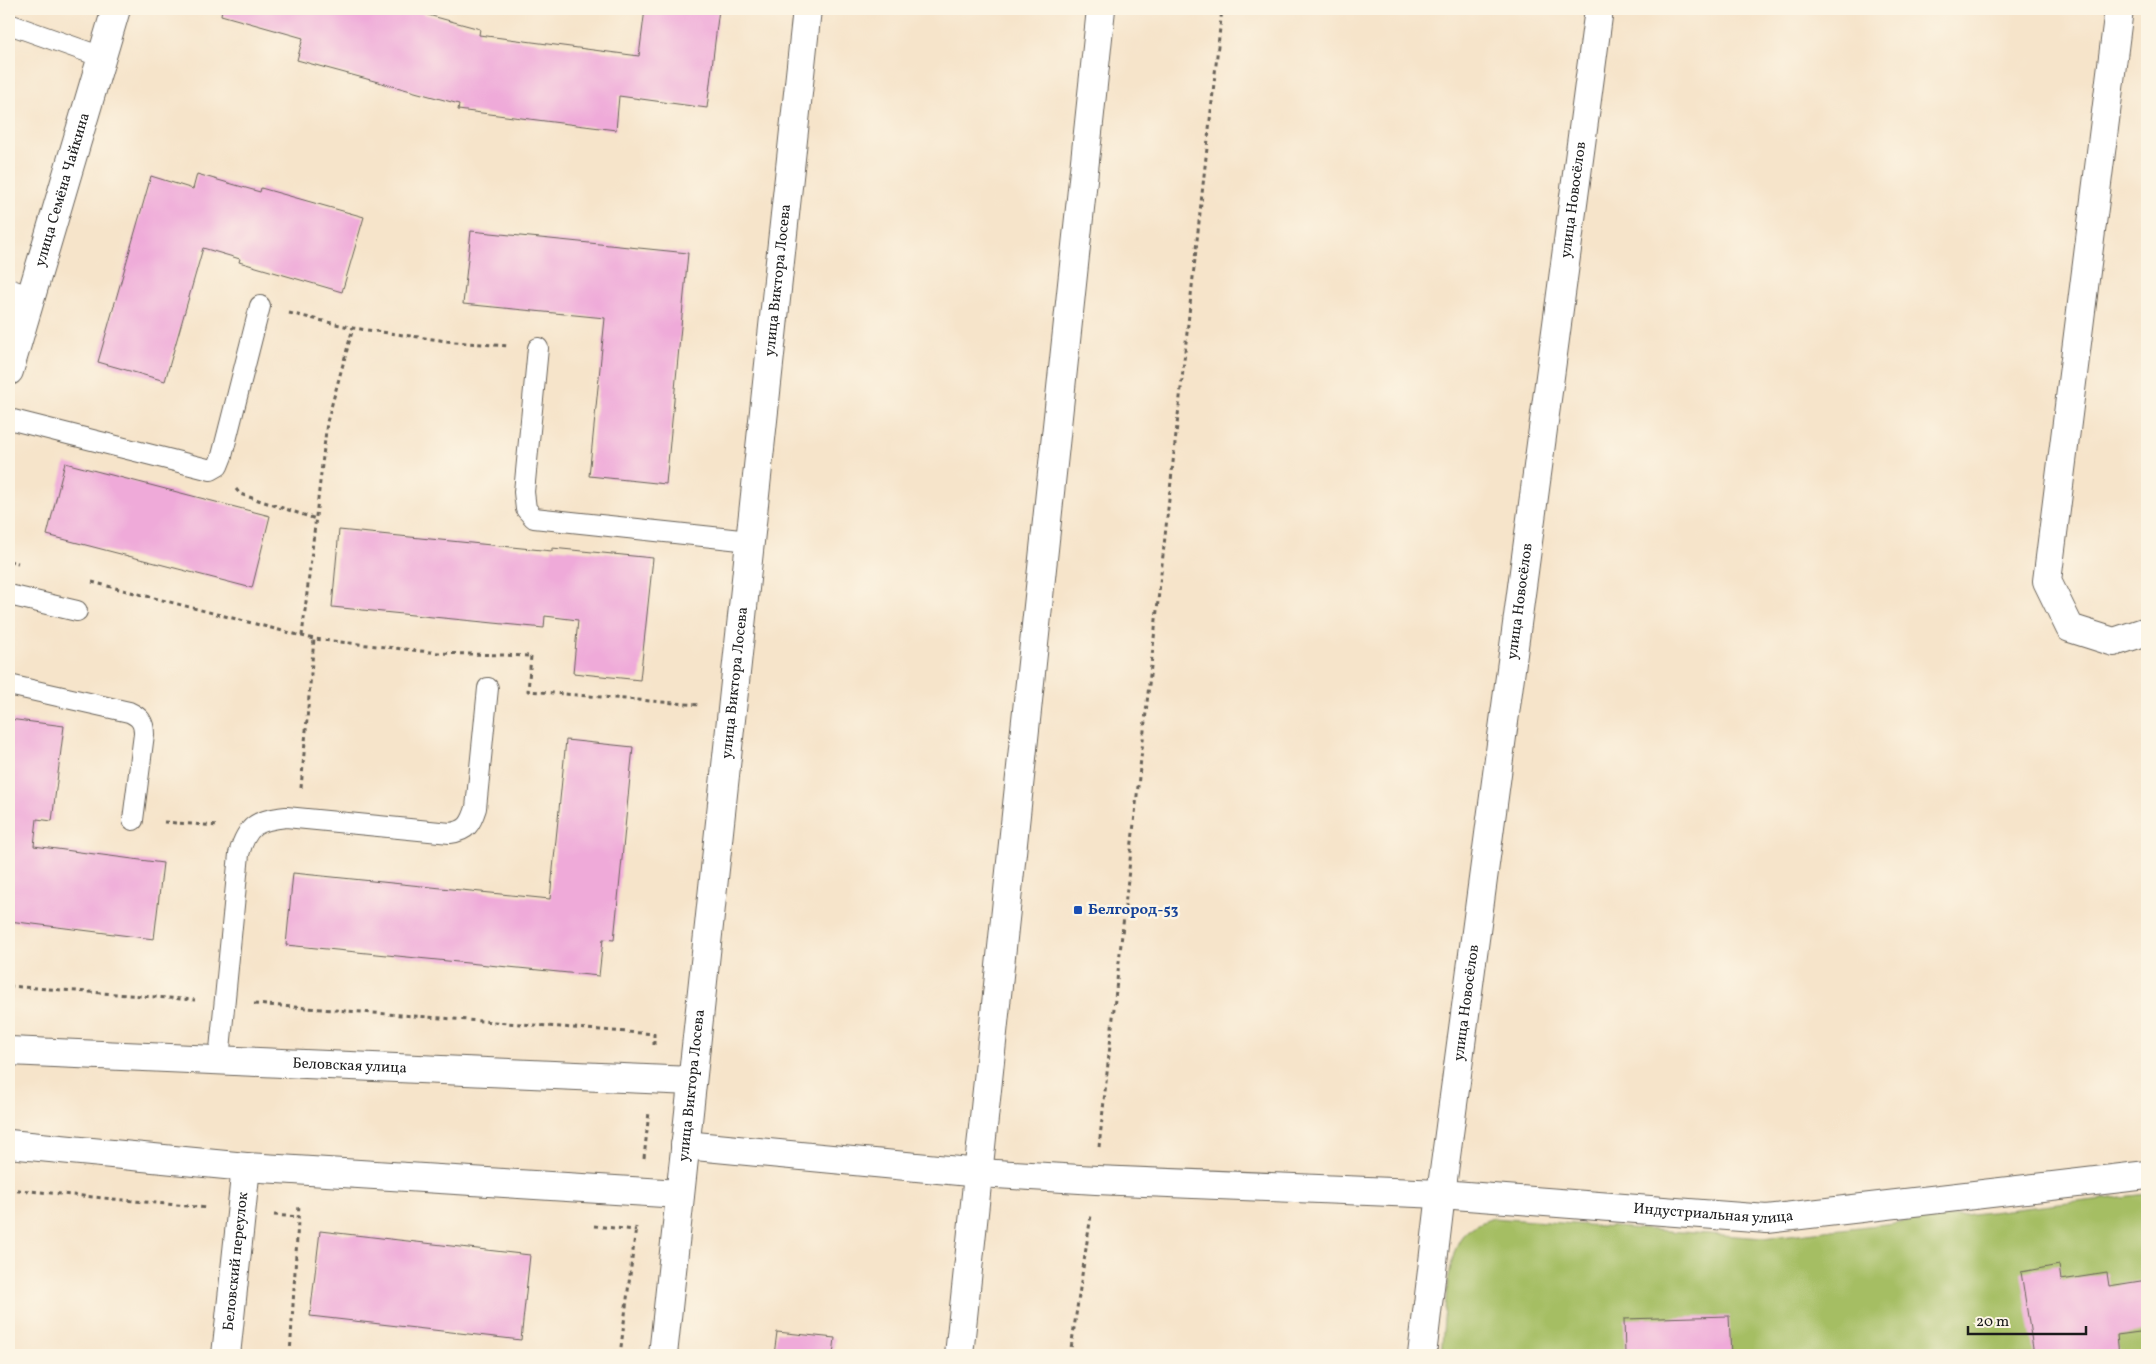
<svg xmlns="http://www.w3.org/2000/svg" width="2156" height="1364" viewBox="0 0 2156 1364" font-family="Vollkorn,serif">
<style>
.green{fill:#a5be64;stroke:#606d40}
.building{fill:#efaad9}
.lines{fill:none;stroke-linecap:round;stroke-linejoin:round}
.service-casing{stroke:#686259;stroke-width:22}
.minor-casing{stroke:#686259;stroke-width:30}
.tertiary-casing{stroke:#686259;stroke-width:30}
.path{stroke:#686259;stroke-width:3;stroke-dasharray:4 4;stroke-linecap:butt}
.service{stroke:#fff;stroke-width:20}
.minor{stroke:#fff;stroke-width:28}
.tertiary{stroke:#fff;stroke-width:28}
.transit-dot{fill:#1a4fb4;stroke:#fcf5e5;stroke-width:2}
.labels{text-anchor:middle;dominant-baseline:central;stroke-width:5;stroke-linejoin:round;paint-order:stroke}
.street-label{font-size:15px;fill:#1c1c1c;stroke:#fcf5e5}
.transit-label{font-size:15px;font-weight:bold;fill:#164399;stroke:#fcf5e5;text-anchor:start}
</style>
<rect width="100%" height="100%" fill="#fcf5e5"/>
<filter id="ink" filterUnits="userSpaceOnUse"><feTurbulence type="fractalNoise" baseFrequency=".02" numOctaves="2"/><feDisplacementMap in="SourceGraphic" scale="10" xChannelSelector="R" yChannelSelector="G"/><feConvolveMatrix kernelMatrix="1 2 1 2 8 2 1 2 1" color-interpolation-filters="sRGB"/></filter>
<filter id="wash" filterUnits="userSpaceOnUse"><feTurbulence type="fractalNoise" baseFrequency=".0096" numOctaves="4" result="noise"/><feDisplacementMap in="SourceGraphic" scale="20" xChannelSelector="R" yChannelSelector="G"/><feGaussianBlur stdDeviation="1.12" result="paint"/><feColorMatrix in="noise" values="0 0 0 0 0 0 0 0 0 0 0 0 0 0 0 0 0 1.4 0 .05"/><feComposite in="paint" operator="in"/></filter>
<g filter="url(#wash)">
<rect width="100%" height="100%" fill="#f6e4ca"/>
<path class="green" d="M2147 1194V1355H1441C1444 1328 1446 1254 1463 1235 1471 1226 1482 1222 1493 1218L1763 1238Z"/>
<g id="blocks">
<g class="building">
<path d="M222 9H406L480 29 479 35 639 56 645 9H719L707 108 619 96 616 130 458 110 459 104 297 60 303 38 221 15Z"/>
<path d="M197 174 260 192 261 188 364 217 342 292 239 262 240 259 203 248 165 381 98 362 151 176 193 189Z"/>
<path d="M471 231 688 253 666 484 589 476 605 318 463 304Z"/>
<path d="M65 463 270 516 252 588 47 535Z"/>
<path d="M339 530 552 551V548L653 558 640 680 573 673 578 620 545 616 544 628 332 607Z"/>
<path d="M9 719 64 726 52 821 37 819 34 846 163 863 154 939 9 921Z"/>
<path d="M566 740 633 747 614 940 603 939 599 976 286 945 293 873 550 899Z"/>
<path d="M320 1231 530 1255 521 1340 310 1316Z"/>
<path d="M2059 1265 2061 1280 2107 1273 2109 1286 2147 1280V1331L2117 1335 2119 1355H2034L2021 1272Z"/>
<path d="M1729 1316 1731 1355H1625L1624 1319Z"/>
<path d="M777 1332 835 1338 833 1355H774Z"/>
</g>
</g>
</g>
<g filter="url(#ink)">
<use href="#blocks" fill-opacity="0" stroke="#686259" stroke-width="1"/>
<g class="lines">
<defs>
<g id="service">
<path d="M9 24 102 57"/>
<path d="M9 289 31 297"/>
<path d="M538 348 524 492 526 509 534 518 750 541"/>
<path d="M9 419 211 470 218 466 222 456 260 306"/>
<path d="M9 595 77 611"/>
<path d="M9 685 129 712C140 717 144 722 144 734L133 820"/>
<path d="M219 1060 239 854C247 825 257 820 286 817L450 833C467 831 471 824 476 808L488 688"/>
</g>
<g id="minor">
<path d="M2119 9 2047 581 2070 628 2114 642 2147 631"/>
<path id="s1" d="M9 371 116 9"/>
<path id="s2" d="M9 1051 692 1081"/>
<path d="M9 1144 246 1167 680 1194"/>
<path id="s3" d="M685 1145 980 1173 1096 1180 1441 1194 1767 1219 2147 1175"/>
<path id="s4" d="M226 1355 246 1167"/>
<path id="s5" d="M663 1355 807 9"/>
<path id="s6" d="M1422 1355 1441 1194 1599 9"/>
</g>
<path id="tertiary" d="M959 1355 1101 9"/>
</defs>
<use href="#service" class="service-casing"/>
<use href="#minor" class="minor-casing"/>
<use href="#tertiary" class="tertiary-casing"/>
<g class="path">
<path d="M289 313 353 328 454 342 508 346"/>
<path d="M236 489 240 494 316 519"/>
<path d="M9 561 18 563"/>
<path d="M92 582 314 639 439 653 531 656 528 691 699 705"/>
<path d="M302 636 327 422 353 328"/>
<path d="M301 788 314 639"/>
<path d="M164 822 218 826"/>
<path d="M9 986 195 1000"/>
<path d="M254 1004 654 1034V1046"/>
<path d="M1099 1147 1222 9"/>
<path d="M644 1158 649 1112"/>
<path d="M9 1189 208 1208"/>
<path d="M274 1215 299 1217"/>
<path d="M594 1226 636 1230"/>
<path d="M290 1355 299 1204"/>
<path d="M620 1355 636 1227"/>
<path d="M1070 1355 1091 1215"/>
</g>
<use href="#service" class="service"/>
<use href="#minor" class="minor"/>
<use href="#tertiary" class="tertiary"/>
</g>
</g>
<rect class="transit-dot" x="1073" y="905" width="10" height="10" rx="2.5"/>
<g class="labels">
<g class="street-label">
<text stroke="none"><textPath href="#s1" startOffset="189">улица Семёна Чайкина</textPath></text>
<text stroke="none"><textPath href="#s6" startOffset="1165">улица Новосёлов</textPath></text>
<text stroke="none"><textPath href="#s5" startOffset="1081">улица Виктора Лосева</textPath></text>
<text stroke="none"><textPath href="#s6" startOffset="760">улица Новосёлов</textPath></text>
<text stroke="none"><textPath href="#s5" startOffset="676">улица Виктора Лосева</textPath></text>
<text stroke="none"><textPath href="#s6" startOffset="355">улица Новосёлов</textPath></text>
<text stroke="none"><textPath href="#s2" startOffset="341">Беловская улица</textPath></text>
<text stroke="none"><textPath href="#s5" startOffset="271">улица Виктора Лосева</textPath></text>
<text stroke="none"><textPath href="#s3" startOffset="1031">Индустриальная улица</textPath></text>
<text stroke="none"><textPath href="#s4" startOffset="94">Беловский переулок</textPath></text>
</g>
<g class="transit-label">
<text x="1088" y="910">Белгород-53</text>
</g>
</g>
<rect width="2156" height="1364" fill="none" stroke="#fcf5e5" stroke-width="30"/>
<path d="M1968 1326v8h118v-8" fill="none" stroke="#1c1c1c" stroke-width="2.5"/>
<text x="1976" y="1326" font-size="15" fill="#1c1c1c" stroke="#fcf5e5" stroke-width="4" paint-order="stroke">20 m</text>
</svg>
